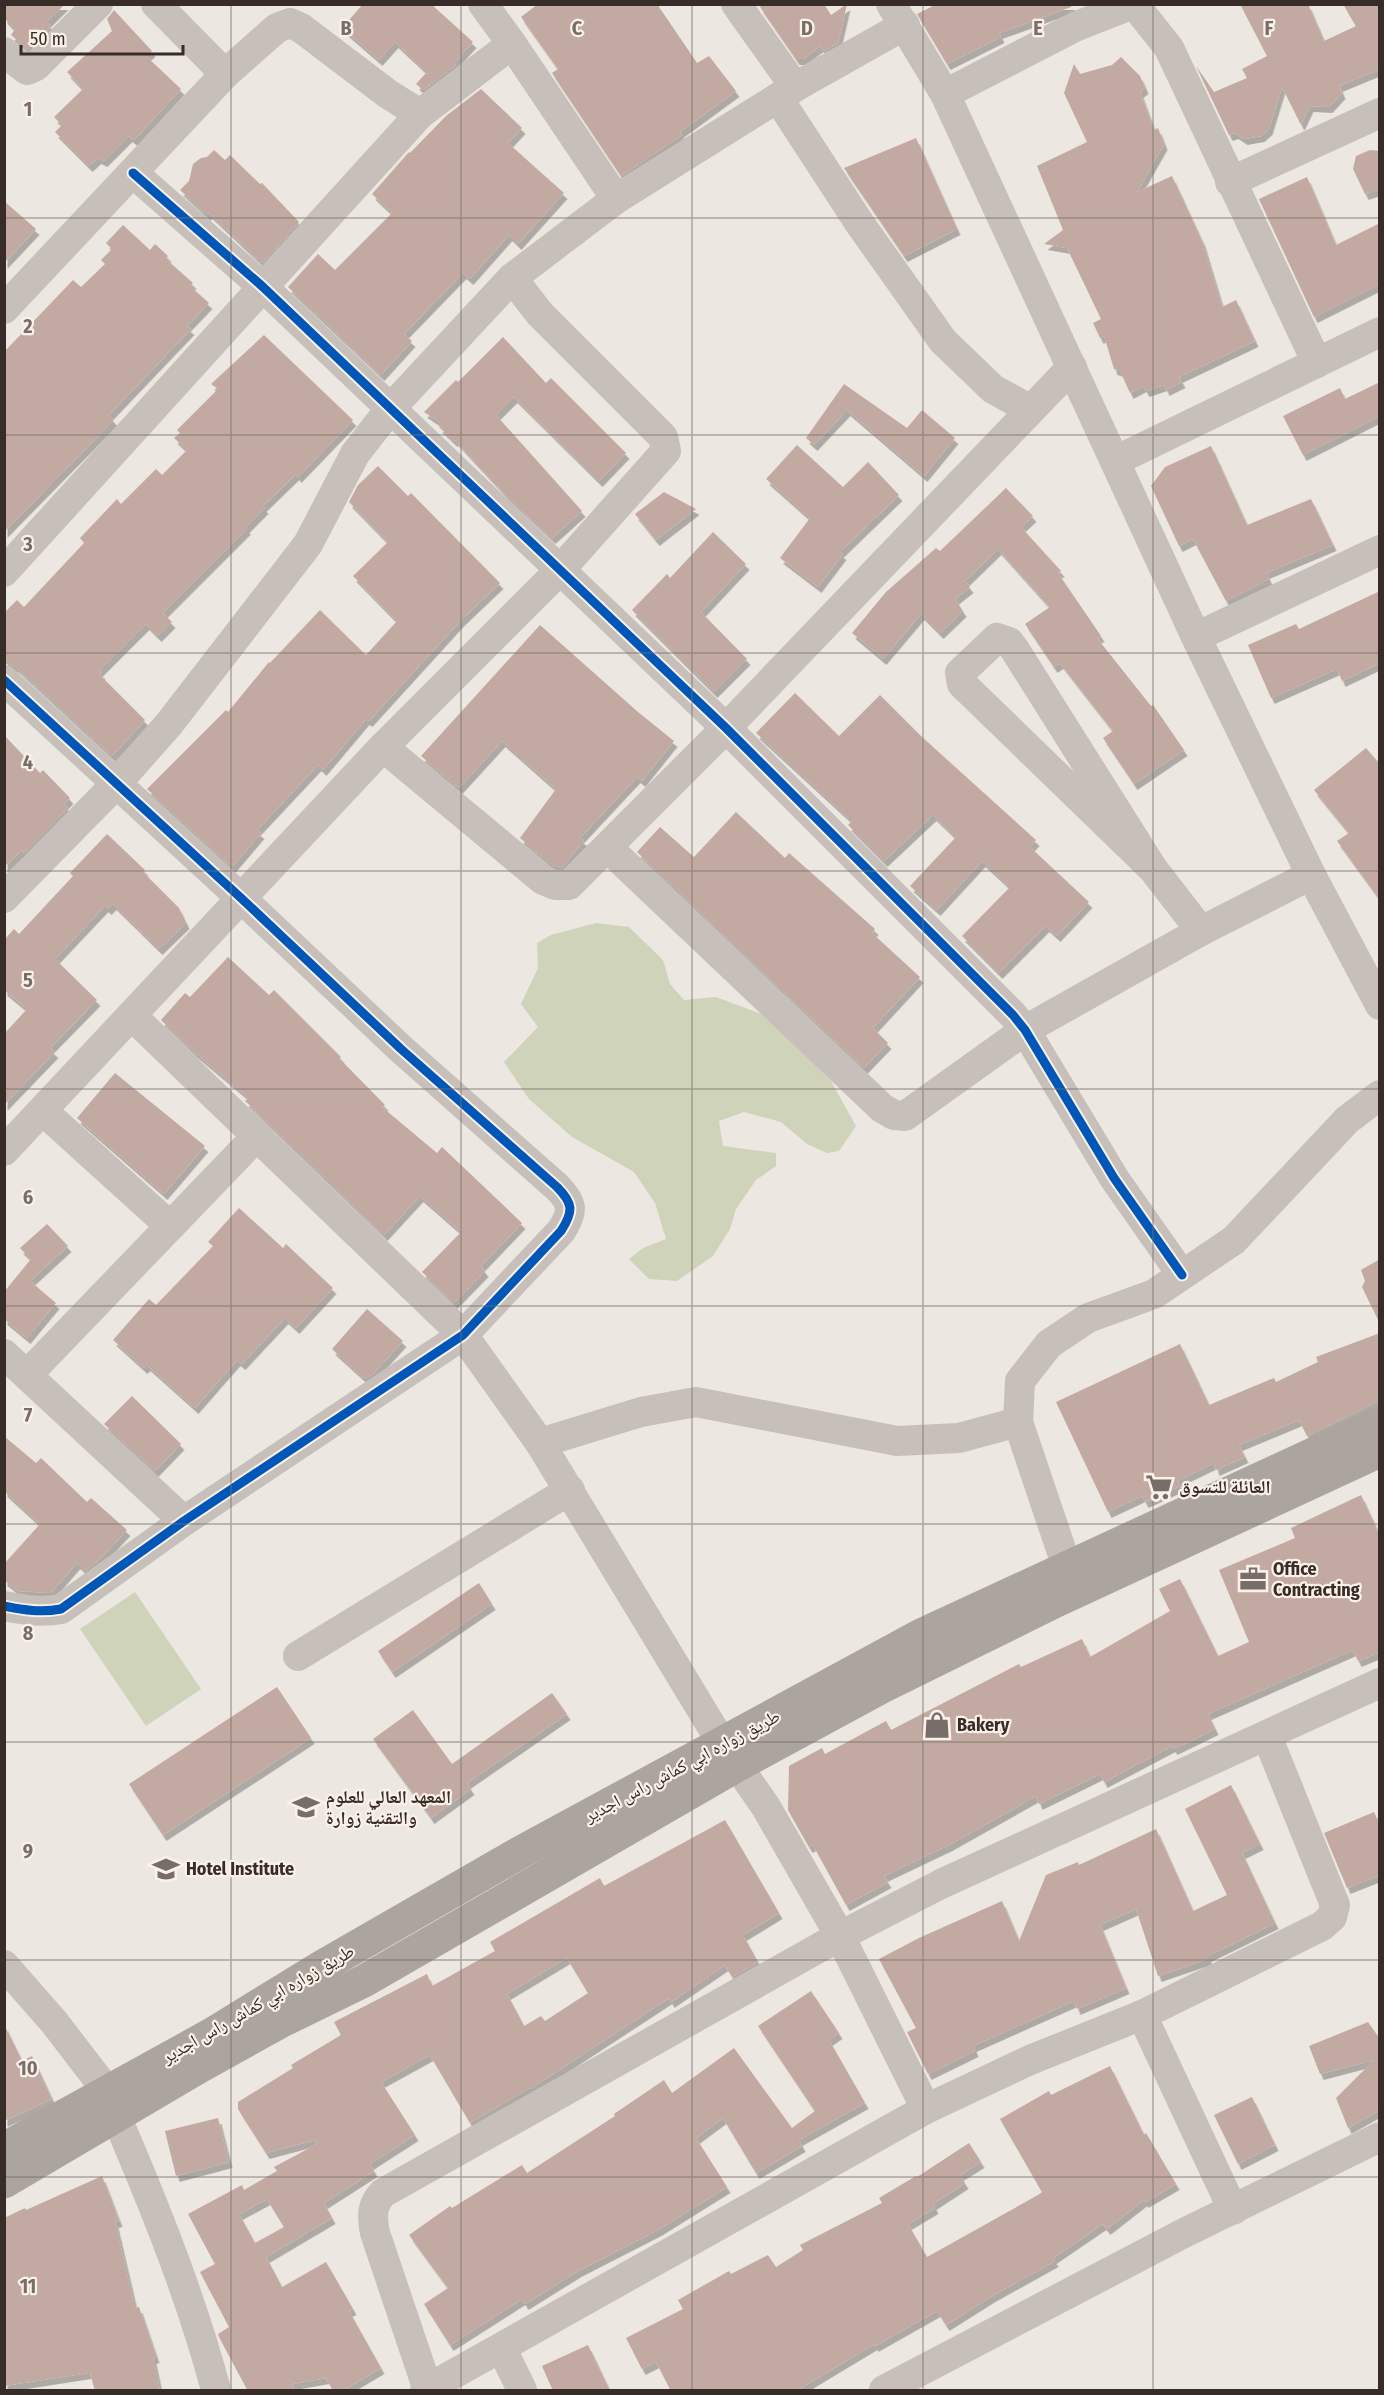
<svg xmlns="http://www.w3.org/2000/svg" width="1384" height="2395" viewBox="0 0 1384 2395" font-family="'Fira Sans Condensed','Noto Naskh Arabic',sans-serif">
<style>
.green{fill:#cfd3ba}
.building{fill:#c2aaa2;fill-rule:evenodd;filter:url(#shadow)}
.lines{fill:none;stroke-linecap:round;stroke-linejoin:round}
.minor{stroke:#c7bfb9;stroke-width:30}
.major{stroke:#aca49f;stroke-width:33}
.cycleway-casing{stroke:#fbf1e8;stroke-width:13}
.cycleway{stroke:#0057b8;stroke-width:9}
.grid{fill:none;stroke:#776d69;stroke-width:1.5;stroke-opacity:0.55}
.labels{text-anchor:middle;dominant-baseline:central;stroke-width:4.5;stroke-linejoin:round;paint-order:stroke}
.poi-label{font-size:18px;font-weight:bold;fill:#382c28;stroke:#fbf1e8;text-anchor:start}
.street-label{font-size:18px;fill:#382c28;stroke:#fbf1e8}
.grid-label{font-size:20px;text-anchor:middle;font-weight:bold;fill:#776d69;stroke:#fbf1e8;stroke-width:4.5;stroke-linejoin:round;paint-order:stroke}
</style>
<defs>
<filter id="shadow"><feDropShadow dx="3.5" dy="6" stdDeviation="0" flood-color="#0004"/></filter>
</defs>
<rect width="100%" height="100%" fill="#ede7e1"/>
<g class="green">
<path d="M596 923 629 927 663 960 670 984 684 1000 716 997 772 1018 831 1081 856 1126 839 1151 827 1153 807 1144 781 1122 744 1112 719 1121 723 1146 776 1153V1166L756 1180 736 1209 730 1229 713 1256 677 1281 649 1279 629 1259 643 1248 666 1239 655 1203 634 1172 572 1137 529 1099 504 1062 538 1027 521 1004 538 968 537 943 551 935Z"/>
<path d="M135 1592 201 1689 146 1726 80 1629Z"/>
</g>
<g class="building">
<path d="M4 4H65L47 22 51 27 28 49 11 35 15 29 4 18Z"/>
<path d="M363 4H431L473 42 454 63 456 65 423 90 416 84 427 72 395 42 379 60 342 28Z"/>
<path d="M538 4H657L697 63 709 56 736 91 680 132 682 135 621 176 552 73 558 69 521 17Z"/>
<path d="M764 4H824L831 15 847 4 838 43 824 51 820 46 803 59H796L760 7Z"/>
<path d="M937 4H1071V7L999 33 1001 37 947 64 917 14Z"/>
<path d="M1240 4H1308L1324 41 1356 26 1343 4H1380V69L1339 86 1342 93 1329 107 1310 106 1301 125 1282 87 1269 129 1261 136 1244 139 1235 133 1229 135 1196 66 1214 92 1247 78 1242 69 1267 56Z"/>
<path d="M114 10 152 51 146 56 181 89 134 140 129 136 104 161 98 158 89 166 55 132 62 125 54 117 83 89 67 72 112 31 107 19Z"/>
<path d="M1121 57 1140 76 1145 88 1140 92 1154 130 1158 128 1164 144 1137 192 1172 176 1202 241 1222 307 1236 300 1255 341 1179 377 1182 382 1166 390 1164 385 1146 391 1143 386 1130 393 1120 371 1114 369 1104 336 1100 338 1093 323 1101 319 1067 248 1044 244 1063 230 1037 166 1087 142 1064 93 1074 64 1080 74 1112 65Z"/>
<path d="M481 89 522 128 508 143 564 193 518 244 509 235 470 279 463 273 404 334 412 341 381 375 288 287 318 254 335 270 392 213 372 194 409 152 410 153 446 116Z"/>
<path d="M916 138 957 229 904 256 844 168Z"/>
<path d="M214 150 225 160 230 155 260 184 262 183 299 222 262 263 209 213 207 215 180 190 189 181 193 164 201 158 207 157Z"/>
<path d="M1370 150 1380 151V189L1365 194 1353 169 1356 156Z"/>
<path d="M1307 177 1336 245 1380 223V284L1314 317 1259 199Z"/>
<path d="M4 201 36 229 4 263Z"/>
<path d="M123 225 150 250 155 244 168 256 166 259 193 283 190 286 209 303 187 326 191 329 109 415 114 420 4 532V352L73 280 81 287 105 264 101 260 112 249 106 243Z"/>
<path d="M264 335 353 420 298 477 296 474 263 506 265 508 246 527 247 529 163 613 172 622 158 636 146 624 99 671 102 673 100 675 145 720 112 756 16 667 4 663V613L17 600 24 607 84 543 80 538 117 499 121 504 156 469 162 475 187 450 174 438 180 433 177 430 218 389 211 384Z"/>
<path d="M503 337 546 383 551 378 626 453 599 481 514 397 496 415 582 511 552 538 506 495 455 440 454 441 439 427 442 424 424 412 456 380 458 382Z"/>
<path d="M1380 382V416L1303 455 1283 416 1340 388 1345 399Z"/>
<path d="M844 384 907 428 922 410 955 438 924 476 847 410 814 445 806 438Z"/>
<path d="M797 445 843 487 868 462 899 495 840 552 843 554 818 587 780 558 810 518 766 479Z"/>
<path d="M1211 446 1247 525 1311 499 1333 545 1266 573 1269 579 1226 601 1193 539 1179 546 1151 486 1165 467Z"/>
<path d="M378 466 408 496 411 493 500 583 461 620 369 721 366 719 323 770 318 765 257 830 261 833 232 867 147 789 226 710 228 712 269 662 270 663 320 610 366 655 397 621 353 576 388 542 349 502 358 485Z"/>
<path d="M1006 488 1033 516 1021 527 1061 571 1058 573 1101 636 1097 638 1151 706 1153 705 1184 750 1134 784 1103 738 1113 731 1060 663 1054 667 1025 624 1050 607 998 549 965 581 970 587 955 599 963 611 940 633 921 614 883 659 852 633 886 592 936 548 940 551Z"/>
<path d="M664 492 696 509 656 540 635 514Z"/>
<path d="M713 532 746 564 701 612 747 659 714 692 632 610 667 574 670 578Z"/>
<path d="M1380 591V663L1342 681 1337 669 1271 698 1248 645 1296 624 1299 629Z"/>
<path d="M540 625 638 712 674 741 642 781 637 777 580 838 584 840 562 868 552 865 520 838 556 789 502 741 459 788 421 756Z"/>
<path d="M795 693 839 736 880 695 921 736 1036 840 1030 847 1089 902 1057 936 1046 926 999 973 962 936 1010 887 982 861 937 910 910 886 956 837 933 815 884 861 848 825 852 821 756 733Z"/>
<path d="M4 735 40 773 43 770 70 798 64 804 68 807 59 817 24 853 22 850 4 867Z"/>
<path d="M1366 748 1380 764V900L1337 841 1349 833 1314 790Z"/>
<path d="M736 812 785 858 789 853 875 929 872 933 920 977 873 1028 888 1043 864 1068 637 852 660 827 694 857Z"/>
<path d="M107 834 145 870 143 872 179 908 186 923 159 949 113 904 108 909 105 906 55 959 97 1000 50 1048 55 1052 4 1105V1034L27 1009 4 990V940L14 929 19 934 73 876 70 873Z"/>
<path d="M228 957 269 995 274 990 341 1057 339 1058 385 1105 382 1107 437 1153 442 1147 522 1223 481 1266 485 1271 454 1303 422 1272 461 1232 420 1196 384 1235 245 1101 249 1098 193 1051 161 1020 185 993 190 997Z"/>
<path d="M115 1073 205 1146 164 1194 77 1118Z"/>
<path d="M239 1208 283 1248 286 1244 333 1288 296 1328 285 1318 242 1364 237 1360 195 1408 147 1365 144 1368 113 1340 149 1299 156 1305 213 1246 208 1242Z"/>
<path d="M47 1224 68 1246 30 1281 56 1303 27 1338 4 1319V1292L31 1259 20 1248Z"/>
<path d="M1380 1259V1324L1362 1287 1365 1281 1361 1270Z"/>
<path d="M367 1309 403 1341 373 1374 365 1379 332 1349Z"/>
<path d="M1380 1333V1400L1307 1436 1299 1420 1239 1445 1245 1457 1216 1470 1214 1463 1177 1481 1180 1486 1145 1502 1142 1496 1108 1512 1056 1402 1180 1344 1209 1405 1274 1378 1276 1382 1318 1362 1316 1357Z"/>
<path d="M132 1396 181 1444 155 1471 104 1424Z"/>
<path d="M4 1436 36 1463 41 1458 87 1502 91 1498 127 1530 99 1560 85 1571 77 1563 51 1593 18 1591 4 1580V1564L40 1524 4 1491Z"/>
<path d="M1361 1495 1380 1536V1652L1358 1661 1353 1650 1208 1714 1215 1729 1174 1749 1172 1746 1104 1782 1100 1774 1039 1804 1036 1796 949 1845 884 1876 888 1882 846 1905 813 1845 809 1847 788 1810 789 1766 822 1748 825 1754 886 1721 891 1730 1019 1664 1021 1667 1082 1639 1090 1657 1170 1611 1159 1589 1180 1579 1218 1656 1249 1642 1219 1570 1295 1538 1291 1528Z"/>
<path d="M479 1583 492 1604 392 1672 378 1651Z"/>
<path d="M277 1687 311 1738 163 1835 129 1784Z"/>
<path d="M552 1693 567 1714 467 1783 471 1789 431 1818 373 1739 413 1710 452 1764Z"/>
<path d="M1231 1785 1260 1844 1242 1853 1275 1923 1208 1956V1959L1158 1976 1136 1909 1100 1925 1126 1988 1077 2009 1074 2001 973 2046 975 2051 928 2074 907 2032 916 2028 879 1959 919 1938 1002 1901 1019 1941 1046 1875 1078 1862 1079 1865 1156 1829 1193 1911 1227 1895 1185 1809Z"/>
<path d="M1374 1812 1380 1825V1875L1347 1888 1324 1833Z"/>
<path d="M725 1820 779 1913 743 1935 758 1962 732 1977 725 1965 671 2002 669 1998 530 2089 529 2088 470 2123 430 2055 381 2082 415 2135 370 2164 374 2171 324 2203 332 2218 266 2257 282 2287 326 2262 353 2309 349 2311 381 2368 342 2391H333L326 2378 292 2384 295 2391H248L219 2337 218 2334 229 2327 200 2272 215 2264 188 2214 242 2185 244 2190 277 2171 274 2167 317 2144 315 2140 266 2153 238 2109V2102L293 2068 291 2065 341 2035 334 2022 427 1974 432 1986 495 1951 490 1942 600 1878 604 1886ZM567 1958 588 1993 545 2021 541 2016 524 2026 507 1994ZM267 2199 284 2227 255 2243 239 2214Z"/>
<path d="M811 1991 839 2033 829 2040 865 2103 799 2140 802 2146 756 2173 723 2118 696 2138 727 2187 658 2230 578 2271 525 2304 522 2299 450 2345 424 2304 448 2288 409 2235 450 2206 452 2208 522 2165 527 2173 615 2116 614 2114 664 2080 672 2093 734 2048 792 2128 815 2111 758 2026Z"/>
<path d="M1368 2022 1380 2039V2110L1348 2128 1336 2098 1374 2060 1320 2074 1309 2046Z"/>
<path d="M4 2024 22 2061 32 2056 52 2099 4 2121Z"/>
<path d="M1110 2066 1144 2135 1146 2133 1176 2184 1145 2202 1144 2200 1107 2229 1103 2224 1053 2258 1055 2261 992 2296 946 2325 937 2311 875 2346 874 2344 796 2391H671L656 2362 642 2369 626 2338 683 2309 678 2300 729 2271 731 2274 768 2255 776 2267 803 2250 800 2245 882 2203 879 2198 916 2176 917 2177 969 2143 981 2162 960 2175 965 2183 933 2204 935 2208 908 2224 927 2257 1038 2195 1042 2192 1000 2119 1049 2091 1051 2095Z"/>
<path d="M1252 2097 1275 2145 1238 2164 1214 2115Z"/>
<path d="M218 2118 229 2162 176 2176 165 2131Z"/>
<path d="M102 2176 119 2221 115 2222 135 2308 139 2307 156 2357 153 2358 160 2391H95L90 2373H88L4 2386V2218L25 2208 26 2210Z"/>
<path d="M588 2345 610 2391H553L542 2366Z"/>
</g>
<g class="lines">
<g class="minor">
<path d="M483 4 512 44 616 199"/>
<path d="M736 4 795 87"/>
<path d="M891 4 945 94 1196 637 1311 875 1380 1005"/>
<path d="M1134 4 1169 48 1317 363"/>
<path d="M4 52 27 70 36 66 98 4"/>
<path d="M225 74 277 28 290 23 301 28 388 94 420 114"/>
<path d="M945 94 1077 26 1133 4"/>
<path d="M778 98 860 224 943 341 993 389 1029 409"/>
<path d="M133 173 263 287 726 728 1013 1015 1025 1030 1114 1178 1182 1275"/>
<path d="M1230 182 1380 113"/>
<path d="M4 309 225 74 156 4"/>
<path d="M1115 461 1380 332"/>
<path d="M4 572 420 114 512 44"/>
<path d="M1196 637 1380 550"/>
<path d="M4 680 241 898 401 1049 557 1187C573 1203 574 1211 561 1231L463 1335 184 1521 61 1609C41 1613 24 1610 4 1606"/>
<path d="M383 747 543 880 555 885H569L726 728 1072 367"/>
<path d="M608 848 882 1108 894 1115 905 1116 1025 1030 1201 931 1311 875"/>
<path d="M1153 869 962 684 960 673 997 638 1009 642 1015 650 1153 869 1201 931"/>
<path d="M4 898 116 784 169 724 308 544 355 454 390 409 512 278 616 199 795 87 905 25"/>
<path d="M132 1016 463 1335 540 1443 723 1745 766 1807 840 1936 926 2109"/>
<path d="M43 1111 170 1226"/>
<path d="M4 1151 383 747 560 570 666 451 663 437 540 314 512 278"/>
<path d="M4 1354 184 1521"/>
<path d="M27 1375 257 1136"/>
<path d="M540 1443 641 1412 696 1402 897 1441 959 1438 1018 1422"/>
<path d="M1067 1567 1018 1422 1020 1381 1049 1344 1088 1318 1154 1294 1234 1240 1347 1120 1380 1095"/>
<path d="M298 1656 570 1490"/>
<path d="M4 1965 54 2022 107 2091"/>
<path d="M1142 2015 1233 2210"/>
<path d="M116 2116C154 2205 191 2296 216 2390"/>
<path d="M502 2349 522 2390"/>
<path d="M425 2390 926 2109 1030 2060 1142 2015 1322 1926 1332 1917 1335 1905 1267 1736"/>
<path d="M428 2390 375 2233C372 2217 371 2205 383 2193L840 1936 941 1884 1380 1683"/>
<path d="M884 2390 1184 2233 1380 2137"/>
</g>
<g class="major">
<path d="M4 2149 212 2034 321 1967 521 1852 921 1635 1380 1423"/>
<path d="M4 2182 199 2067 280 2022 364 1981 738 1765 882 1687 1056 1601 1380 1451"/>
</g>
<defs>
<g id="cycleway">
<path d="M133 173 263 287 726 728 1013 1015 1025 1030 1114 1178 1182 1275"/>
<path d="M4 680 241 898 401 1049 557 1187C573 1203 574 1211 561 1231L463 1335 184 1521 61 1609C41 1613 24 1610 4 1606"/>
</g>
</defs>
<use href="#cycleway" class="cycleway-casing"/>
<use href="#cycleway" class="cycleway"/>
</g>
<path class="grid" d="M231 4V2390M461 4V2390M692 4V2390M923 4V2390M1153 4V2390M4 218H1380M4 435H1380M4 653H1380M4 871H1380M4 1089H1380M4 1306H1380M4 1524H1380M4 1742H1380M4 1960H1380M4 2177H1380"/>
<defs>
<symbol id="supermarket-bare" viewBox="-9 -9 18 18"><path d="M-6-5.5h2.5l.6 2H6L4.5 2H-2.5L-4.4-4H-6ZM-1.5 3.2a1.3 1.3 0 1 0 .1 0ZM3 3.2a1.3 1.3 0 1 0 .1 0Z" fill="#776d69" stroke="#fbf1e8" stroke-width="2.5" paint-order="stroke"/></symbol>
<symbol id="office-bare" viewBox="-9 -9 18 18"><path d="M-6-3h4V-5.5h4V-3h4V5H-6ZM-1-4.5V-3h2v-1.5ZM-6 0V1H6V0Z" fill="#776d69" stroke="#fbf1e8" stroke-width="2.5" paint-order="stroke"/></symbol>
<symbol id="shop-bare" viewBox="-9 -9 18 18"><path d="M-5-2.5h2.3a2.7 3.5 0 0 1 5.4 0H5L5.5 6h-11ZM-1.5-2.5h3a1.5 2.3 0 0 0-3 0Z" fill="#776d69" stroke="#fbf1e8" stroke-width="2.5" paint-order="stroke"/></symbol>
<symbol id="university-bare" viewBox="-9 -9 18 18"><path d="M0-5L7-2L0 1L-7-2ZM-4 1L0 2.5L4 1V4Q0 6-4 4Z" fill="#776d69" stroke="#fbf1e8" stroke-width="2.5" paint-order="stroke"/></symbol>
</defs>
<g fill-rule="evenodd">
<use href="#supermarket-bare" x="1140" y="1468" width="38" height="38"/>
<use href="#office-bare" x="1234" y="1560" width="38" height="38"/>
<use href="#shop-bare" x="918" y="1706" width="38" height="38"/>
<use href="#university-bare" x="287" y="1788" width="38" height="38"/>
<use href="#university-bare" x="147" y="1850" width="38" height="38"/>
</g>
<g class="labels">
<g class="poi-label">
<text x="1179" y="1487">العائلة للتسوق</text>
<text x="1273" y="1569">Office<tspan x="1273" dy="21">Contracting</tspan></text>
<text x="957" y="1725">Bakery</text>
<text x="326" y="1797">المعهد العالي للعلوم<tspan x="326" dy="21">والتقنية زوارة</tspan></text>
<text x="186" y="1869">Hotel Institute</text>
</g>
<g class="street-label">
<text transform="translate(682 1766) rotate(-28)">طريق زواره ابي كماش راس اجدير</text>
<text transform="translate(258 2004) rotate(-30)">طريق زواره ابي كماش راس اجدير</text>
</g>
</g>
<g class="grid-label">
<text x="346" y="35">B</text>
<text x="577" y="35">C</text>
<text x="807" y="35">D</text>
<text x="1038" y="35">E</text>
<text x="1269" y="35">F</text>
<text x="28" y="116">1</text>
<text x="28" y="333">2</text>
<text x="28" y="551">3</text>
<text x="28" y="769">4</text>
<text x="28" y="987">5</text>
<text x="28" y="1204">6</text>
<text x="28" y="1422">7</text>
<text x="28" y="1640">8</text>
<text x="28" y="1858">9</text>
<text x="28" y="2075">10</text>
<text x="28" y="2293">11</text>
</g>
<rect width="1384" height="2395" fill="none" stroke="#382c28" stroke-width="12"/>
<path d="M21 45v9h162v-9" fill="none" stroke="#382c28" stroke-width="3"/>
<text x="30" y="45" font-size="18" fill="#382c28" stroke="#fbf1e8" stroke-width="4.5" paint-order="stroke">50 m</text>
</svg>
